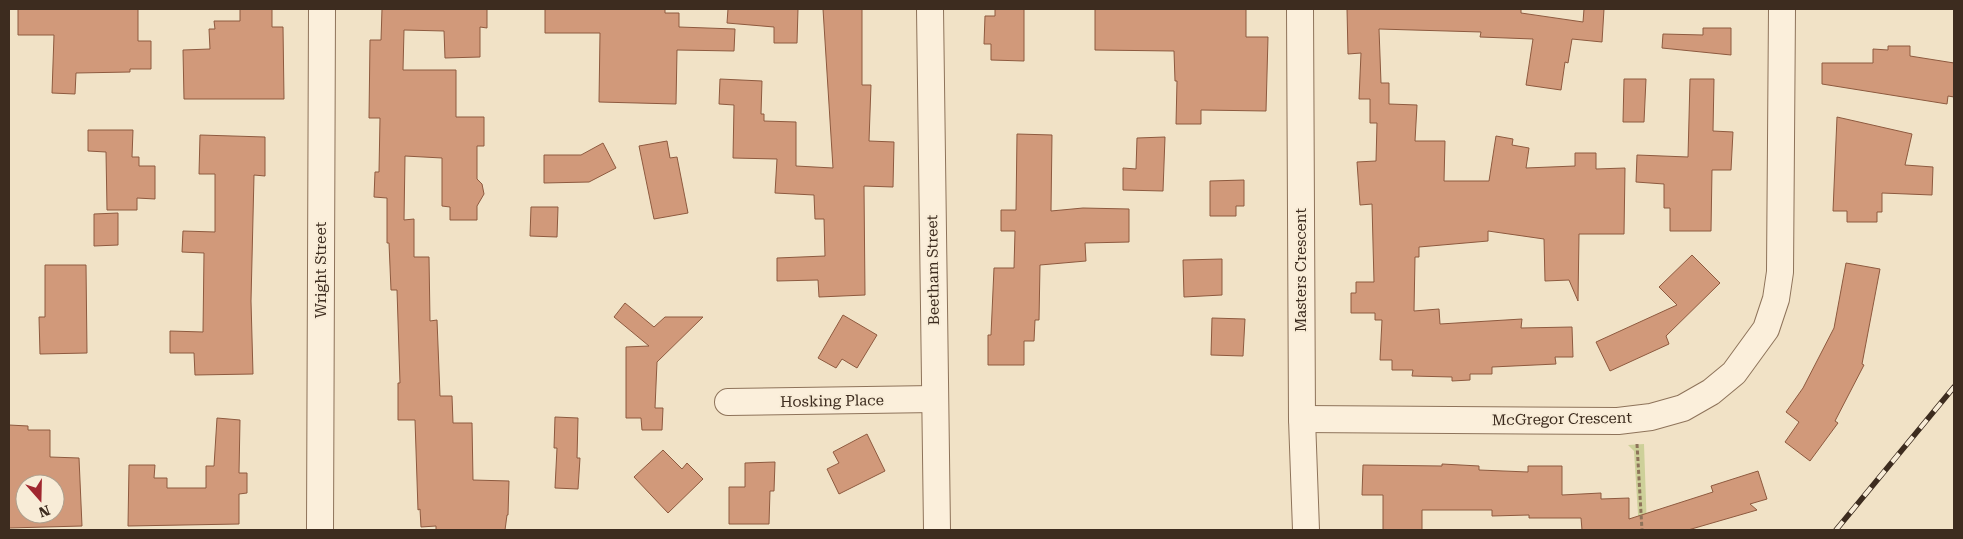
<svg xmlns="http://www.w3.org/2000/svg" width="1963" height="539" viewBox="0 0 1963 539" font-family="'Roboto Serif',serif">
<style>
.green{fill:#cdd099}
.building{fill:#d1997a;stroke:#8e5a3f;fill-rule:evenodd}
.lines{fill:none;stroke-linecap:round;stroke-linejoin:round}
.minor-casing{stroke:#8e735a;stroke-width:28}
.path{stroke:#8e735a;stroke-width:3;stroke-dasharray:4 2.5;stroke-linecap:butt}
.minor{stroke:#fbefdb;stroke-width:26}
.rail-casing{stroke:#3d2c1f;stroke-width:5.5}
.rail{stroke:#f8ecd7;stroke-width:4;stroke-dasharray:11;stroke-linecap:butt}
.labels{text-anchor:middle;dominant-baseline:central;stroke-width:4;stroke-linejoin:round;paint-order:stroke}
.street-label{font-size:15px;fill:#3d2c1f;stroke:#f8ecd7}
</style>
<rect width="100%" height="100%" fill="#f1e2c6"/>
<path class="green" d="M1644 444 1647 530H1639L1634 451 1628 445Z"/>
<g class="building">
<path d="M18 9H138V41H151V69H130V72L76 73 75 94 52 93 54 35H18Z"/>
<path d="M240 9H272V27H283L284 99H184L183 50 210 49 209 29H215L214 21H240Z"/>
<path d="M382 9H487V28L480 27V57L445 58 444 31 404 30 403 70H456V117H484V146H477V179L482 184 484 194 477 206V220H450V207L442 206V158L405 156 404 220 414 219V257H429L430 321 437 320 440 396H452L453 423H472L473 480 509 481 508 515H507L505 530H436V526L421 527 420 509 418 510 415 420H398V383H400L397 290H391L389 243H387V198L374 197 375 172H379L380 118H369L370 40H381Z"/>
<path d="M545 9H665V13H679V27L735 29 734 51 677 50 676 104 599 102 600 33H545Z"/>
<path d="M728 9H798L797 43H774V27L727 23Z"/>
<path d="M823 9H862V85H871L869 141 894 142 893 187 864 186 865 295 819 297 818 280 777 281V258L825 256 824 219H815L814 195 775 193 777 159 733 158 734 105 719 104 720 79 762 81 761 114H764V121L796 122V166L833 168Z"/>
<path d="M995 9H1024V61L991 60V44H984L985 16H995Z"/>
<path d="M1095 9H1246V37H1268L1266 111 1201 110V124H1176L1177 81H1175L1174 51 1095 50Z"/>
<path d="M1347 9H1521V13L1583 22 1584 9H1604L1602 42 1572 39 1568 63 1565 62 1561 90 1526 85 1533 39 1480 37 1481 32 1379 29 1381 83H1389V104L1417 105 1415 141H1445L1444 181H1489L1496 136 1513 139 1512 145 1529 148 1526 168 1575 166V153H1596V169L1625 168 1624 234H1579L1578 301 1569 280 1545 281 1544 239 1488 231V241L1419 247V257H1415L1414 311 1439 309 1440 324 1522 319 1521 328 1572 327 1573 357H1555L1556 364 1492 367V374H1470V380L1452 381V377L1412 376 1413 370H1392V360H1380L1382 320H1375V313H1351V293H1356V282H1374L1372 204 1360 205 1357 162 1376 161 1377 123H1370V99H1359L1361 53 1348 54Z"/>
<path d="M1703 28H1731V55L1662 48 1663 34 1703 35Z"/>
<path d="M1888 46H1910V56L1954 63V97L1948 96 1947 104 1822 84V63H1873V49L1888 50Z"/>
<path d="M1624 79H1646L1644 122H1623Z"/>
<path d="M1690 79H1714L1713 131 1733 132 1731 170H1712L1711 231H1670V208H1664V184L1636 182 1637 155 1688 157Z"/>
<path d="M1837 117 1912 134 1905 165 1933 167 1932 195 1882 193V212H1877V222H1847V211H1833Z"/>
<path d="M88 130H133L132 157H139V166H155V199L137 198V210H107L106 152 88 151Z"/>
<path d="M1017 134 1052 135 1051 211 1083 208 1129 209V242L1085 243 1086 261 1040 265 1039 320H1035L1034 341H1024V365H988V335H991L994 268H1014L1015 231H1001V210H1016Z"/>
<path d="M200 135 265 137V176L254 175 251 301 253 374 195 375 194 353H170V331L203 332 204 253 182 252 183 231 215 232V174H199Z"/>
<path d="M1165 137 1163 191 1123 190V168L1136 169 1137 138Z"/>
<path d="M667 141 670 158 677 157 688 213 654 219 639 146Z"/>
<path d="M603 143 616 168 589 182 544 183V155H581Z"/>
<path d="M1244 180V206H1236V216H1210V181Z"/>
<path d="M531 207H558L557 237 530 236Z"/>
<path d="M118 213V245L94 246V214Z"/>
<path d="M1692 255 1720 283 1666 336 1669 344 1610 371 1596 342 1677 305 1659 287Z"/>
<path d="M1222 259V295L1184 297 1183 260Z"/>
<path d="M1846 263 1880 269 1862 364 1864 365 1835 421 1838 423 1810 461 1785 442 1799 422 1786 412 1803 388 1834 328Z"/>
<path d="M45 265H86L87 353 40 354 39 317H45Z"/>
<path d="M625 303 654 327 665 317H703L657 362 655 408H663L662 430H642L641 418H626V347L649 346 614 317Z"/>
<path d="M843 315 877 335 857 368 842 359 836 368 818 358Z"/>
<path d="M1212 318 1245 319 1243 356 1211 355Z"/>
<path d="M555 417 578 418 577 458H580L578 489 555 488 557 448H554Z"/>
<path d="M217 418 240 420 239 473H247V493L239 494V524L128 526 129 465H155L154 478H167V488H206V466H214Z"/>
<path d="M9 425 28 426V430H50V457L79 458 82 526 9 528ZM25 484H55V514H25Z"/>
<path d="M867 434 885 471 839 494 827 469 839 463 833 452Z"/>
<path d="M663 450 682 469 687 463 703 479 668 513 634 477Z"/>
<path d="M775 462 774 491H770L769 524H729V487H745V463Z"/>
<path d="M1442 464 1479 466V470L1528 472V466H1562V495L1601 493V499L1629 498V519L1713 492 1711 486 1758 471 1767 499 1750 504 1757 510 1688 530H1582L1581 518H1529V515L1492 516V510H1422V530H1383V495H1362L1363 465 1442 466Z"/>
</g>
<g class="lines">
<defs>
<g id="minor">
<path d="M930 9 937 530"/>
<path d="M1300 9 1302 419 1306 530"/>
<path d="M728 402 935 399"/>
<path d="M1302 419 1618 421 1651 417 1683 408 1711 392 1734 373 1766 329 1776 299 1780 272 1782 9"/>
<path d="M320 530 322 9"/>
</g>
</defs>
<use href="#minor" class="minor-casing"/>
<path class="path" d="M1637 444 1642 530"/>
<use href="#minor" class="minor"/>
<defs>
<path id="rail" d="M1836 530 1954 387"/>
</defs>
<use href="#rail" class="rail-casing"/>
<use href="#rail" class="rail"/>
</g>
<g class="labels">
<g class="street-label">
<text transform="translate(321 270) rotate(-90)">Wright Street</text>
<text transform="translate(933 270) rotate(-91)">Beetham Street</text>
<text transform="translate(1301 270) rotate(-90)">Masters Crescent</text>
<text transform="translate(832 401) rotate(-1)">Hosking Place</text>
<text transform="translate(1562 419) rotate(-1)">McGregor Crescent</text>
</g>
</g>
<rect width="1963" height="539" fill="none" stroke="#3d2c1f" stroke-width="20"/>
<g transform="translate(40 499) rotate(160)"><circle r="24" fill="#f8ecd7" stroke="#ad9f8d"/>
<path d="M0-4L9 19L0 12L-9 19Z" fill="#a0272f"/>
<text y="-8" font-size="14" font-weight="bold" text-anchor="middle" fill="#3d2c1f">N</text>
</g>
</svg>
